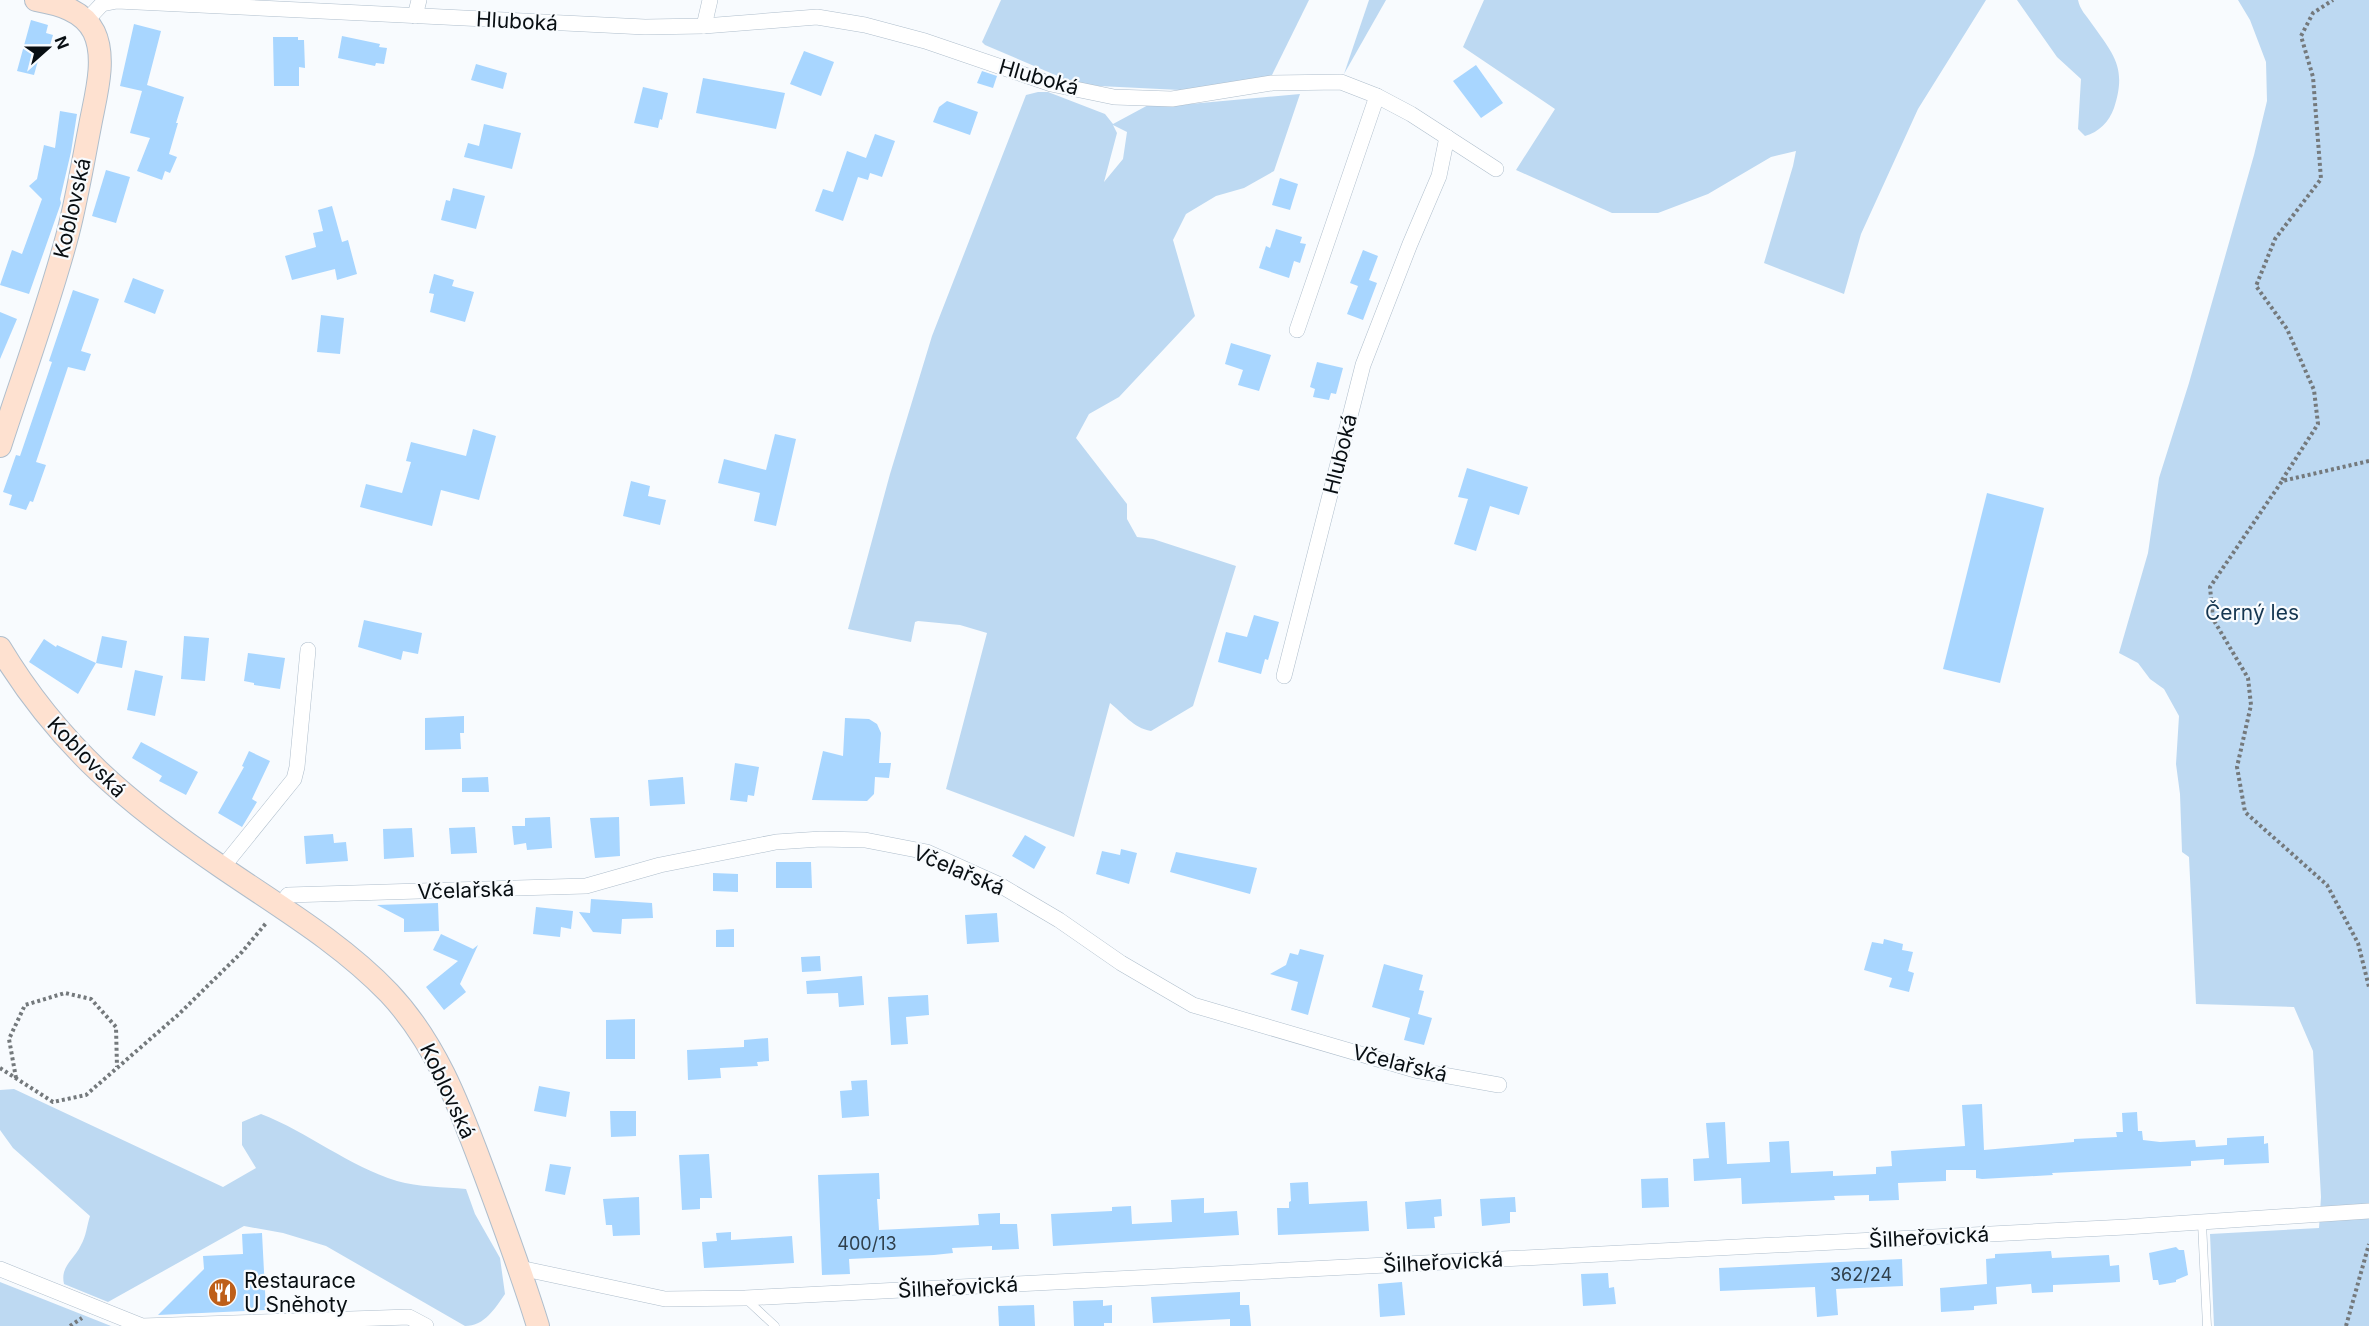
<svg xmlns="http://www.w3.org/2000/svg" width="2369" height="1326" viewBox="0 0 2369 1326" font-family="Inter,sans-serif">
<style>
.green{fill:#bdd9f2;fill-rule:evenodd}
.building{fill:#a8d6ff}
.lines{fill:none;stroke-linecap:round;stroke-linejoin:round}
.lane-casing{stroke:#afbecc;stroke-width:9}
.street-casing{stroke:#afbecc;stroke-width:16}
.secondary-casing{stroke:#afbecc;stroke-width:24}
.path{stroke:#74797c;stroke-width:4;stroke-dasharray:3 3;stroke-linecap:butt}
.lane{stroke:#fff;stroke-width:8}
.street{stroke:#fff;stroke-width:15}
.secondary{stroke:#fee1d0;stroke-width:22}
.labels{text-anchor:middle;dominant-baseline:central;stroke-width:4.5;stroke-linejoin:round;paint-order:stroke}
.number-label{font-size:18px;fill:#30404d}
.street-label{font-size:21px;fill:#080e12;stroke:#f8fbfe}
.park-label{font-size:21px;fill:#153651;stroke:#f8fbfe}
.poi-label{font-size:21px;fill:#080e12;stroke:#f8fbfe;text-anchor:start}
</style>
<rect width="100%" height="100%" fill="#f8fbfe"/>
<g class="green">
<path d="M1001 0H1309L1271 77 1180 90 1099 86 1080 84 1060 77 985 45 982 42Z"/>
<path d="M1369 0H1386L1344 74Z"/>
<path d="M1484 0H1986L1918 109 1861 234 1844 294 1764 263 1793 166 1796 151 1771 157 1708 194 1658 213H1612L1516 170 1555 109 1463 47Z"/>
<path d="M2017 0H2078C2080 10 2086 15 2092 24 2114 55 2127 68 2114 108 2109 122 2099 132 2085 136L2078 129 2081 79 2057 57Z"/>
<path d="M2238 0H2369V1326H2214L2210 1234 2319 1228 2321 1197 2313 1051 2294 1007 2196 1004 2189 857 2182 852 2180 794 2176 764 2179 716 2164 689 2150 679 2138 663 2119 653 2148 553 2159 478 2189 383 2254 155 2267 101 2266 62 2250 20Z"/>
<path d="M1038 92H1048L1105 114 1113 124 1152 103 1179 105 1300 94 1274 171 1244 188 1216 196 1186 214 1173 240 1195 316 1119 397 1089 414 1076 438 1127 504V519L1137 537 1153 539 1236 566 1193 706 1151 731C1133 728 1123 713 1110 703L1074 837 946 789 987 633 960 625 918 621 915 622 911 642 848 629 890 474 932 336 1026 95ZM1113 125 1127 132 1123 159 1104 182 1117 133Z"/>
<path d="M14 1089 223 1187 256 1168 242 1145V1122L261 1114C308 1132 348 1166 397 1181 418 1187 444 1187 466 1189L475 1214 500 1258 505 1294C495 1308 485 1326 465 1326L326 1246 283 1233 244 1226 108 1302 64 1284C60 1266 74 1260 81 1245 86 1237 87 1225 90 1216L13 1148 0 1130V1090Z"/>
<path d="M0 1282 111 1326H0Z"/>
</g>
<g class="building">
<path d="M31 20 48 25 46 33 53 35 48 52 41 50 34 75 17 71Z"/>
<path d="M134 24 161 31 147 85 184 97 176 123H178L169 154 177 157 170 173 165 171 162 180 137 171 150 138 130 133 142 91 120 86Z"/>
<path d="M342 36 380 44 379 47 387 48 384 64 376 63 375 66 338 58Z"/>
<path d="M273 37H298V40H304L305 68 299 67V86H274Z"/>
<path d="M804 51 834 62 821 96 790 84Z"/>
<path d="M476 64 507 73 503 89 471 80Z"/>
<path d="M1476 65 1503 103 1481 118 1453 81Z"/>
<path d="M982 71 997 76 993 88 977 83Z"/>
<path d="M703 78 785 93 776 129 696 113Z"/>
<path d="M643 87 668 93 662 120 660 119 658 128 634 123Z"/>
<path d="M947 101 978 112 970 135 933 122 939 107Z"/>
<path d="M60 111 77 114 71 152 60 199 61 203 29 294 0 285 12 250 22 254 42 199 29 186 37 179 44 145 55 148Z"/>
<path d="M484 124 521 133 512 169 464 157 468 143 479 146Z"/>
<path d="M875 134 895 141 882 177 870 173 868 180 858 177 843 221 815 211 823 189 833 192 847 151 866 158Z"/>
<path d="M106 170 130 177 116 223 92 216Z"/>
<path d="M1280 178 1298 184 1290 210 1272 205Z"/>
<path d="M453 188 485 196 476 229 441 220 446 200 450 201Z"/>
<path d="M332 206 342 242 348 240 357 274 337 280 335 269 292 280 285 256 316 247 313 233 323 231 318 210Z"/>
<path d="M1276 229 1302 237 1300 243 1306 244 1300 263 1294 261 1289 278 1259 268 1266 246 1270 248Z"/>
<path d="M1363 250 1378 256 1369 280 1377 283 1363 320 1347 314 1358 286 1350 283Z"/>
<path d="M434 274 454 280 452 286 474 292 465 322 430 312 434 294 429 293Z"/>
<path d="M133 278 164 290 155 314 124 302Z"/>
<path d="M73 290 99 299 81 351 91 354 85 371 68 367 36 462 46 465 33 502 30 501 26 510 9 505 12 495 3 492 16 455 20 456 52 362 49 361Z"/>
<path d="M0 312 17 319 0 359Z"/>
<path d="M321 315 344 318 340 354 317 352Z"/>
<path d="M1231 343 1271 355 1259 391 1238 385 1243 370 1225 364Z"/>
<path d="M1317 362 1343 368 1336 394 1331 393 1329 400 1313 397 1315 389 1310 387Z"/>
<path d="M473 429 496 436 479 500 441 490 432 526 360 507 366 484 402 493 411 462 406 461 411 442 466 456Z"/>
<path d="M775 434 796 439 776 526 754 521 760 493 718 483 724 459 766 470Z"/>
<path d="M1467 468 1528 487 1519 515 1490 506 1476 551 1454 544 1468 499 1458 497Z"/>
<path d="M631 481 650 486 648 496 666 500 660 525 623 516Z"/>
<path d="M1987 493 2044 508 2000 683 1943 669Z"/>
<path d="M1254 615 1279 622 1268 660 1265 659 1261 674 1218 662 1226 632 1247 637Z"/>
<path d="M364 620 422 633 418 654 403 651 401 660 358 647Z"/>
<path d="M102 636 127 641 122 668 96 663Z"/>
<path d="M184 636 209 638 205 681 181 679Z"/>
<path d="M44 639 56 647 57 645 96 663 78 694 29 662Z"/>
<path d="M248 653 285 658 280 689 254 685V683L244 681Z"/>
<path d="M135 670 163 676 155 716 127 710Z"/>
<path d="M464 716V733H460L461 749 425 750V718Z"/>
<path d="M845 718 869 719 877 724 881 733 879 763H891L889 778 875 777 874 794 867 801 812 800 823 751 843 756Z"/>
<path d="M141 742 198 772 186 795 159 781 162 776 132 758Z"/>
<path d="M249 751 270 761 252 799 257 802 242 827 218 813 244 767 242 766Z"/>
<path d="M735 763 759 767 754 796 748 795 747 802 730 800Z"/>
<path d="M488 777 489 792H462V778Z"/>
<path d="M683 777 685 804 650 806 648 780Z"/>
<path d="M550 817 552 848 527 850 526 843 514 845 512 826H525V818Z"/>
<path d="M619 817 620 856 595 858 590 818Z"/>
<path d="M475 827 477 853 451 854 449 828Z"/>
<path d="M412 828 414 857 384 859 383 829Z"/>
<path d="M333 834 334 843 346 842 348 861 306 864 304 836Z"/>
<path d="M1025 835 1046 847 1034 869 1012 856Z"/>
<path d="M1121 849 1137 853 1129 884 1096 874 1102 851 1120 855Z"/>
<path d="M1176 852 1257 868 1250 894 1170 872Z"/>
<path d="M776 862H811L812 888H776Z"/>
<path d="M713 873 738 874V892L713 891Z"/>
<path d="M591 899 652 903 653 918 622 919 621 934 593 932 579 912 590 913Z"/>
<path d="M438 903 439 931 404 932V919L377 905Z"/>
<path d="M536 907 573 911 571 929 561 927 560 937 533 934Z"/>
<path d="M997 913 999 942 967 944 965 915Z"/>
<path d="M734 929V947H716V930Z"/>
<path d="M441 934 473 949 478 945 460 984 466 992 444 1010 426 987 458 961 433 950Z"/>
<path d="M1884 939 1903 944 1902 950 1913 952 1908 971 1914 973 1909 992 1889 987 1892 978 1864 970 1872 942 1883 944Z"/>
<path d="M1300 949 1324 955 1308 1015 1291 1010 1298 982 1270 974 1286 965 1290 953 1298 955Z"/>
<path d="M820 956 821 971 802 972 801 957Z"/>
<path d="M1384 964 1423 975 1419 990 1424 991 1418 1014 1432 1018 1424 1045 1404 1040 1410 1018 1372 1007Z"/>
<path d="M862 976 864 1005 839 1007 838 993 807 994 806 981Z"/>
<path d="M928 995 929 1015 906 1017 908 1044 891 1045 888 997Z"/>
<path d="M635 1019V1059H606V1020Z"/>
<path d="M768 1038 769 1061 757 1062 758 1066 720 1068 721 1078 688 1080 687 1050 744 1047V1040Z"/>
<path d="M867 1080 869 1116 842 1118 840 1091 852 1090 851 1081Z"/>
<path d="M539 1086 570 1092 566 1117 534 1111Z"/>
<path d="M1982 1104 1984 1150 2074 1142V1139L2117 1137 2116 1132H2123L2122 1113 2137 1112 2138 1131H2142L2143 1140 2160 1142 2195 1140 2196 1147 2227 1145V1138L2264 1136V1144L2268 1143 2269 1163 2224 1165V1159L2191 1161V1166L2052 1173 2053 1175 1982 1179 1976 1178V1170H1946V1181L1898 1183 1899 1200 1869 1201V1195L1834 1196 1835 1200 1742 1204 1741 1178 1694 1181 1693 1159 1709 1158 1706 1123 1725 1122 1727 1164 1770 1162 1769 1142 1789 1141 1791 1173 1833 1171V1176L1876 1174V1167L1892 1166 1891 1151 1965 1146 1962 1105Z"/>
<path d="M610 1111H636V1136L611 1137Z"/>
<path d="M709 1154 712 1198H700V1209L682 1210 679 1155Z"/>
<path d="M550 1164 571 1167 565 1195 545 1191Z"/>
<path d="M879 1173 880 1199H877L879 1230 979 1225 978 1214 1000 1213V1224H1017L1019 1249 992 1250V1246L952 1248 953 1253 934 1255 849 1259 850 1274 822 1275 818 1175Z"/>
<path d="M1668 1178 1669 1207 1642 1208 1641 1179Z"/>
<path d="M1308 1182 1309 1204 1367 1201 1369 1231 1278 1235 1277 1208H1289V1202L1291 1201 1290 1183Z"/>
<path d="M639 1197 640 1235 613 1236 612 1225H606L603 1199Z"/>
<path d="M1515 1197 1516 1212H1510V1223L1482 1226 1480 1199Z"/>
<path d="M1204 1198V1213L1237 1211 1239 1235 1053 1246 1051 1214 1112 1211V1207L1131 1206 1132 1224 1172 1222 1171 1200Z"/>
<path d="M1441 1199 1442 1216 1434 1217 1435 1228 1407 1229 1405 1202Z"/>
<path d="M731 1232V1240L792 1236 794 1263 704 1268 702 1242 717 1241 716 1233Z"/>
<path d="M262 1233 266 1310 158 1315 204 1269 203 1256 243 1254 242 1234Z"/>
<path d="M2176 1247 2179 1250H2184L2188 1275 2176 1280V1282L2159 1285 2158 1280H2153L2149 1253Z"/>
<path d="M2051 1251 2052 1258 2109 1255 2110 1266 2119 1265 2120 1282 2053 1285V1292L2032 1293 2031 1284 1996 1287 1997 1304 1974 1306V1310L1941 1312 1940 1288 1987 1284 1986 1259 1995 1258V1254Z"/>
<path d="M1902 1259 1903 1286 1836 1289 1838 1315 1817 1317 1815 1287 1720 1291 1719 1268Z"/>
<path d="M1608 1273 1609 1288 1614 1287 1616 1304 1583 1306 1581 1274Z"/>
<path d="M1402 1282 1405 1315 1380 1317 1378 1284Z"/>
<path d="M1240 1292V1305H1249L1251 1326H1230V1319L1153 1323 1151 1297Z"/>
<path d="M1103 1300V1306L1112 1305V1323H1104V1326H1074L1073 1301Z"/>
<path d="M1034 1305 1035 1326H999L998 1306Z"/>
</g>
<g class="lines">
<defs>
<g id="lane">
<path d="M2202 1223 2207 1326"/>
<path d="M746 1299 775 1326"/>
</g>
<g id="street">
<path d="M415 16 419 0"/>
<path d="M86 21 102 4 117 1 645 27 704 26 817 17 865 25 925 41 1051 84 1114 97 1172 99 1272 83 1341 82 1377 96 1411 114 1496 169"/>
<path d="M704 26 710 0"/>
<path d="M1297 330 1377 96"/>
<path d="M1284 676 1363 365 1410 244 1439 176 1447 137"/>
<path d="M222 868 294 779 297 767 308 650"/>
<path d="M280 906 288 895 586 886 660 865 776 842 821 839 865 840 927 852 998 884 1059 920 1121 963 1193 1005 1415 1070 1499 1085"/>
<path d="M520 1268 665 1299 745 1298 2126 1227 2369 1211"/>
<path d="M0 1269 142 1326 409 1317 426 1326"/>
</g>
<g id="secondary">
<path d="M0 446C23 375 49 305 68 233 77 198 83 162 90 126 95 98 107 59 94 32 83 10 58 4 36 0"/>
<path d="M0 648C59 746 130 805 223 868 280 907 341 943 389 993 437 1044 460 1108 484 1172 503 1223 522 1274 538 1326"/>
</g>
</defs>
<use href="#lane" class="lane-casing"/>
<use href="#street" class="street-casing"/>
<use href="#secondary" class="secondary-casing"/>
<g class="path">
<path d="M2369 461 2282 481 2210 587 2213 619 2248 678 2251 705 2237 767 2245 812 2327 885 2358 943 2369 987"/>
<path d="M2282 480 2318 424 2314 390 2287 329 2256 286 2275 239 2321 179 2313 77 2301 36 2313 13 2333 0"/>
<path d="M0 1068 53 1102 86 1095 179 1014 242 952 267 922"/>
<path d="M16 1078 9 1039 25 1005 65 993 91 999 116 1027 117 1067"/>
<path d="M70 1326 82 1318"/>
<path d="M2346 1326 2369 1244"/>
</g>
<use href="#lane" class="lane"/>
<use href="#street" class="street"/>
<use href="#secondary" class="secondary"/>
</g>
<defs>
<symbol id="restaurant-disc" viewBox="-11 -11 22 22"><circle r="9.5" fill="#be5f19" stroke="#f8fbfe"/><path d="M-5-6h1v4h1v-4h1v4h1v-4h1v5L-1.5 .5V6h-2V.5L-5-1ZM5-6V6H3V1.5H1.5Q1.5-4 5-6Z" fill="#fff"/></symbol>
</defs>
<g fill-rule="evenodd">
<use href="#restaurant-disc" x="206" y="1276" width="33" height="33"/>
</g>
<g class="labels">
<g class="number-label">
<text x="867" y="1243">400/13</text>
<text x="1861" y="1274">362/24</text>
</g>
<g class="street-label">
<text transform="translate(517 21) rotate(3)">Hluboká</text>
<text transform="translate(1039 77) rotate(16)">Hluboká</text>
<text transform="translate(72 208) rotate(-77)">Koblovská</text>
<text transform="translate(1340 454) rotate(-76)">Hluboká</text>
<text transform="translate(87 757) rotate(46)">Koblovská</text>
<text transform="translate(959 870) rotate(23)">Včelařská</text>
<text transform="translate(466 890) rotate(-2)">Včelařská</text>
<text transform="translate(1400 1063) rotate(14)">Včelařská</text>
<text transform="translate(448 1091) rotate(65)">Koblovská</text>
<text transform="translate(1929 1237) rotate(-3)">Šilheřovická</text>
<text transform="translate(1443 1262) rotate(-3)">Šilheřovická</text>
<text transform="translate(958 1287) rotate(-3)">Šilheřovická</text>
</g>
<g class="park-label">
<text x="2252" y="612">Černý les</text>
</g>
<g class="poi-label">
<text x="244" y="1280">Restaurace<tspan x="244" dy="24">U Sněhoty</tspan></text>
</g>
</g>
<g transform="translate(48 48) rotate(69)" stroke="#f8fbfe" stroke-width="4.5" paint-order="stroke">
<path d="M0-4.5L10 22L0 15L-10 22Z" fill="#080e12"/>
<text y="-9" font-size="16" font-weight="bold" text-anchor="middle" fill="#080e12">N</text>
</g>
</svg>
